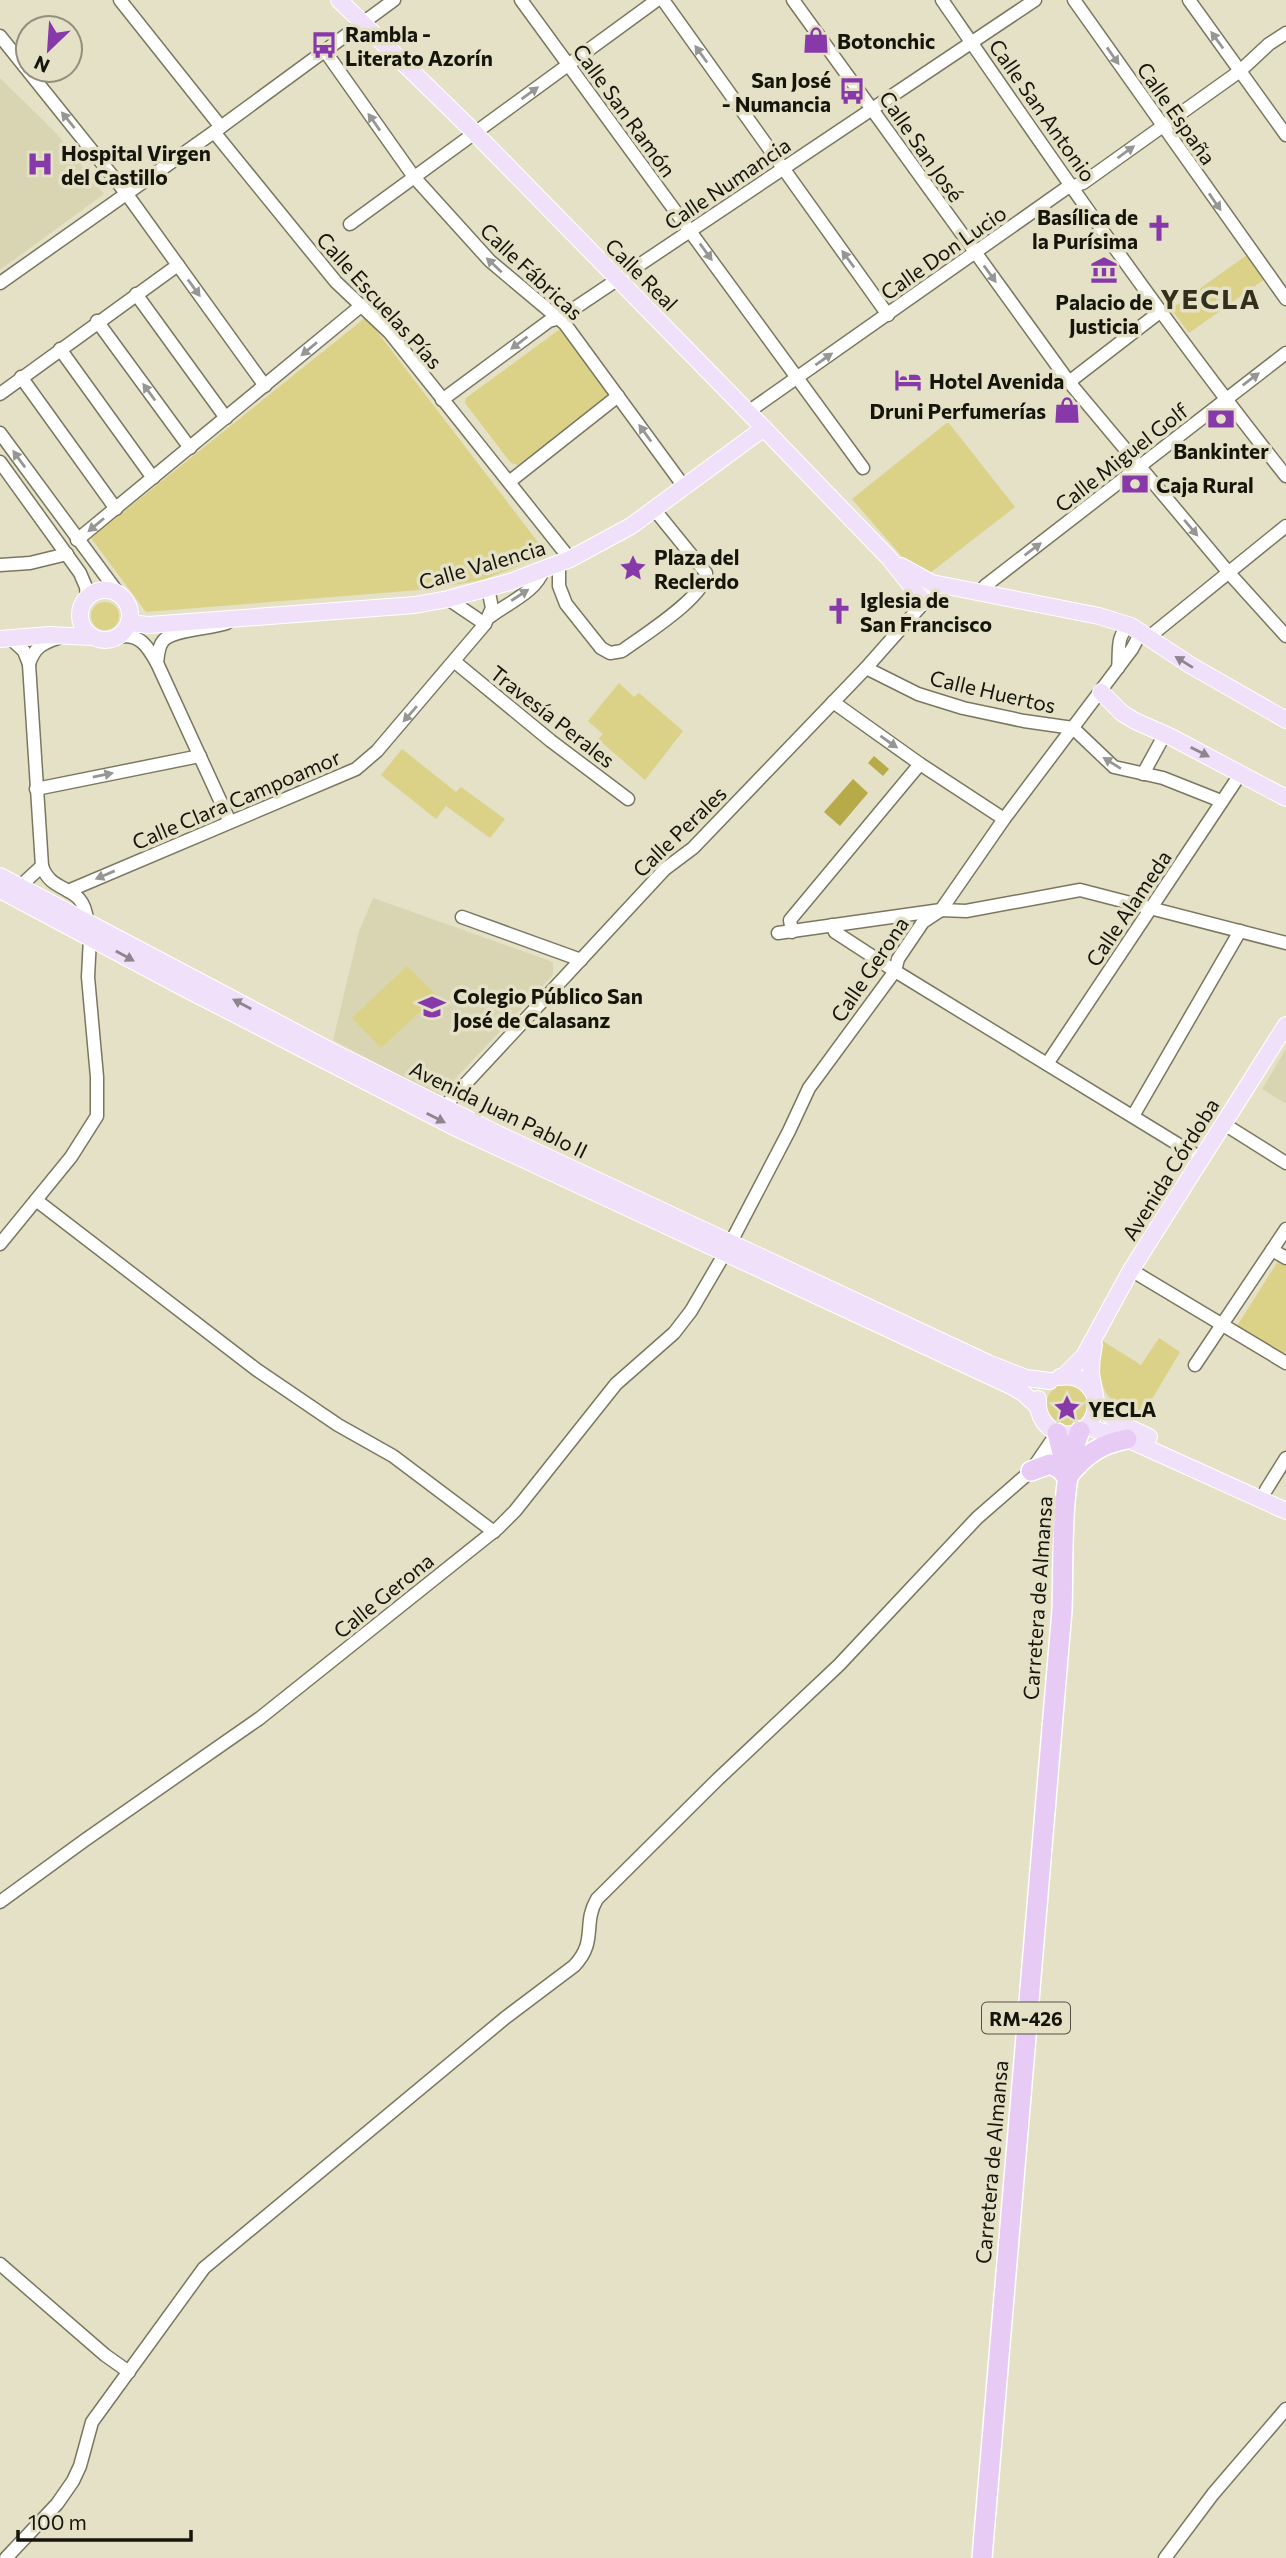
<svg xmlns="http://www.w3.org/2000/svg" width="1286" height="2558" viewBox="0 0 1286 2558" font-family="Commissioner,sans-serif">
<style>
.built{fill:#d9d5b3}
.green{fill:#dbd288}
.water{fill:#b6aa49}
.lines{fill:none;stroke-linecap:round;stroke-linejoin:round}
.minor-casing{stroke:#7a7760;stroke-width:15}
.major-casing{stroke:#fff;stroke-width:18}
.highway-casing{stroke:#fff;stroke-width:22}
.minor{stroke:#fff;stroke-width:12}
.major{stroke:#f1e0f9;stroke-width:16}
.highway{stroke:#e7cbf5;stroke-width:19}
.oneway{fill:#969692}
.oneway2{fill:#8e858e}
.labels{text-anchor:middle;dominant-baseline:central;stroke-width:7;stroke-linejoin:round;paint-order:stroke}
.shield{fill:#e4e1c6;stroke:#545244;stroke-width:2}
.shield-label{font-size:19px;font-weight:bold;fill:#16150c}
.poi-label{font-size:21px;font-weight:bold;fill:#16150c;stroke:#e4e1c6;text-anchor:start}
.street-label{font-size:21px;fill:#16150c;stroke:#e4e1c6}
.district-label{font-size:28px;font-weight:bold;letter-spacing:2px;fill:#32301a;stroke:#e4e1c6}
</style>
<rect width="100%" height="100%" fill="#e4e1c6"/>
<g class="built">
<path d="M0 78 56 133 104 194 0 270Z"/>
<path d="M373 898 553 962V975L439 1096 333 1040 359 931Z"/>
<path d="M1286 1049V1104L1262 1089Z"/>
</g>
<g class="green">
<path d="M1247 255 1265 279 1189 333 1171 309Z"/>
<path d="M366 317 544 550 543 557 482 580 432 589 146 612 91 538Z"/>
<path d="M560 329 608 394 591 410 518 465 511 463 465 403 466 398Z"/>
<path d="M948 422 1015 507 930 573 905 560 852 499Z"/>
<circle cx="105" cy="616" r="14"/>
<path d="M619 683 634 697 639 693 683 731 645 780 598 739 603 734 588 721Z"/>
<path d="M402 749 456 792 461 787 505 819 490 838 446 806 436 819 381 775Z"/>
<path d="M407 966 437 996 381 1048 352 1018Z"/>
<path d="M1280 1258 1286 1261V1351L1282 1357 1235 1329Z"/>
<path d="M1159 1338 1180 1352 1148 1406 1140 1410C1098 1406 1097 1376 1101 1340L1141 1365Z"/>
<circle cx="1067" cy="1405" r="21"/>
</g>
<g class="water">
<path d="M874 756 889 769 883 776 868 763Z"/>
<path d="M853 779 868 793 840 826 824 812Z"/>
</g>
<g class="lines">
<defs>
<g id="minor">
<path d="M120 0 221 127"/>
<path d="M521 0 863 468"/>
<path d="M663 0 888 315"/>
<path d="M793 0 1069 382 1229 573 1286 636"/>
<path d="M942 0C1053 161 1164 323 1286 476"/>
<path d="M1074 0 1286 299"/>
<path d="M1189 0 1286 135"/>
<path d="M0 36 126 193 265 386"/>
<path d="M325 51 414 177 490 261 565 324 685 488"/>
<path d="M214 132 336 282 390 333 570 559"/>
<path d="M350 224 657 0"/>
<path d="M0 283 214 132 394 0"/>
<path d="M136 294 226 418"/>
<path d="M97 321 190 448"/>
<path d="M60 349 153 478"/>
<path d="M21 377 116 509"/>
<path d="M1069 382 1161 311"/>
<path d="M0 394 178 265"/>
<path d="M442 400 549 321 560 318 1035 0"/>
<path d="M748 412 1065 189 1083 183 1240 71 1269 44 1286 33"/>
<path d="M0 433 118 593"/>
<path d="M0 462 80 573 86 587 87 598"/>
<path d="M509 482 618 396"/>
<path d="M77 540 362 305"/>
<path d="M559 564V586L566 604 601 648 610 653 622 651C641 637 707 596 706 573L654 509"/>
<path d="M0 565 30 563 67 554"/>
<path d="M984 593 985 586 1286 353"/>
<path d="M448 599 485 624"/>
<path d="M491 616C508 603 537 591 543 570"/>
<path d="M119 637C140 633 148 647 157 663L230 822"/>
<path d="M1149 637 1286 526"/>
<path d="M10 638 24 651 29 664 42 866 16 890"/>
<path d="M455 662 551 741 628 799"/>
<path d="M157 663C158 656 158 647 163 641 172 629 211 629 227 623"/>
<path d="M29 664C34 648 42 643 58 638"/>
<path d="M866 668 918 694 963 708 1024 721 1073 728 1114 767 1163 778 1221 801"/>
<path d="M1118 668C1120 654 1115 633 1131 626"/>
<path d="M833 702 920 764 1004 819"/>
<path d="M1143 774 1165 734"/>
<path d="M36 789 200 756"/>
<path d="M42 866C52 896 84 882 87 921"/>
<path d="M68 891 356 769 377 751 485 624 492 608 488 588"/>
<path d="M462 917 581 960"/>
<path d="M832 925 835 932 895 971 1202 1159"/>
<path d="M792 932 790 920 920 764"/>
<path d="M778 933 941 910 966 911 1080 890 1286 943"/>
<path d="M1047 1064 1241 773"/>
<path d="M444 1107 665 869 693 848 866 668 935 590 945 586"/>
<path d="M1133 1116 1240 931"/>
<path d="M1224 1124 1286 1163"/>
<path d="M36 1200 257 1370 338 1425 393 1456 494 1532"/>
<path d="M731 1242 789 1131 809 1088 895 971 898 959 923 922 941 910 1004 819 1132 649 1139 636 1137 629"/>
<path d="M0 1244 71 1157 97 1116V1077L88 977 90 938"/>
<path d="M1272 1250 1286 1258"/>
<path d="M1131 1270 1286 1363"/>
<path d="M1195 1365 1286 1229"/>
<path d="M1266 1490 1286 1458"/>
<path d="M0 1902 85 1840 260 1718 498 1528 515 1511 616 1384 674 1333 691 1311 725 1253"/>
<path d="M0 2264 105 2355 129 2372"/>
<path d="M6 2558 57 2504 73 2481 80 2466 92 2422 204 2268 505 2018 574 1966C598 1941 582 1924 597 1899L718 1779 839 1665 977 1518 1031 1471 1057 1433"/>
<path d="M1165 2558 1213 2494 1286 2409"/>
</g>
<g id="major">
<path d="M339 0 475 133 748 412 889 558 924 602"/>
<path d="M901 566 932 583 1099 616 1131 626 1190 665 1286 720"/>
<circle cx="105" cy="615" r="25"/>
<path d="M129 623 149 625 415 605 448 599 510 582 570 559 631 526 764 428"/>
<path d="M0 639 49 635 91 637"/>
<path d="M1101 692 1122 713 1135 721 1171 737 1286 798"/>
<path d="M0 876 335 1053 498 1134 988 1363 1026 1378 1050 1381"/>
<path d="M0 890 180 986 456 1128 1011 1386 1023 1393 1037 1406"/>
<path d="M1064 1376 1084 1356 1131 1270 1286 1025"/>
<path d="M1060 1377C1075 1375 1087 1380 1094 1394"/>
<path d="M1038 1399C1035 1435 1081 1449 1094 1415 1099 1402 1092 1386 1091 1372 1091 1363 1092 1354 1094 1345"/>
<path d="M1096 1402 1117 1422 1149 1437"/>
<path d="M1087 1427 1127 1439 1286 1511"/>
</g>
<g id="highway">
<path d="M1057 1433 1066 1469"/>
<path d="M1031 1471 1050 1464 1060 1469 1067 1477"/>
<path d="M1068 1476C1085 1455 1100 1444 1127 1439"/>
<path d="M982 2558 1062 1610C1064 1554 1059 1483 1080 1431"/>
</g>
</defs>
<use href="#minor" class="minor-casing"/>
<use href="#major" class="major-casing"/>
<use href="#highway" class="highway-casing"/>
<use href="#minor" class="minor"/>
<use href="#major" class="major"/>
<use href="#highway" class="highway"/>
</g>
<defs><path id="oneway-solid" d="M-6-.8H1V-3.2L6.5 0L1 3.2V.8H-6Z" transform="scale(1.75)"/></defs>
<g class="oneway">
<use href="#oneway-solid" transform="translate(1217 40) rotate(-126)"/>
<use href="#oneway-solid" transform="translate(701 54) rotate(-126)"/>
<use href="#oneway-solid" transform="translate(1113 56) rotate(55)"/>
<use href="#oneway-solid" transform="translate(530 93) rotate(-36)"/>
<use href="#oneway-solid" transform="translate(68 120) rotate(-129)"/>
<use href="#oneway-solid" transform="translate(374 122) rotate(-125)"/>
<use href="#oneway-solid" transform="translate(1126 152) rotate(-36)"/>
<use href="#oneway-solid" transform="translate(1215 202) rotate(55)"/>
<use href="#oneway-solid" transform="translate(706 252) rotate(54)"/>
<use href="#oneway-solid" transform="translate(848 259) rotate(-126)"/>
<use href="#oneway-solid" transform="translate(494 265) rotate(-137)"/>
<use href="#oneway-solid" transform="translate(990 274) rotate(54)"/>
<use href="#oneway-solid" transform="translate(194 288) rotate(54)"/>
<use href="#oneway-solid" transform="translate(519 343) rotate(143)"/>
<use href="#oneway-solid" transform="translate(309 349) rotate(140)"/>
<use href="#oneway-solid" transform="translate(824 359) rotate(-35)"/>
<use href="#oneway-solid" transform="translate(1251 379) rotate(-37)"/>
<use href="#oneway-solid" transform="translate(149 392) rotate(-126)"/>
<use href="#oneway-solid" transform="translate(645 433) rotate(-126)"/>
<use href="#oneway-solid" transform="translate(19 459) rotate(-126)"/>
<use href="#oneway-solid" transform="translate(96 525) rotate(140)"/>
<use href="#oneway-solid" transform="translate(1191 528) rotate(50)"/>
<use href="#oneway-solid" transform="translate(1033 549) rotate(-37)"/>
<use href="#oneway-solid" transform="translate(520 595) rotate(-33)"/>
<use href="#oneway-solid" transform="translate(410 714) rotate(131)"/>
<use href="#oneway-solid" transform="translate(889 742) rotate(35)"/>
<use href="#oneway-solid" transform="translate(1112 763) rotate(-148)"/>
<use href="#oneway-solid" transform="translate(103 775) rotate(-12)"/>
<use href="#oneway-solid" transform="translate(105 875) rotate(157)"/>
</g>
<g class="oneway2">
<use href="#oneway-solid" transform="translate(1184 662) rotate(-148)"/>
<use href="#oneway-solid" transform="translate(1200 752) rotate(27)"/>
<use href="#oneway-solid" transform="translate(125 956) rotate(29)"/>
<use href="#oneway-solid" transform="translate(242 1004) rotate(-152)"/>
<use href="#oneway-solid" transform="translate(436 1118) rotate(27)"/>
</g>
<defs>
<symbol id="shop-bare" viewBox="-9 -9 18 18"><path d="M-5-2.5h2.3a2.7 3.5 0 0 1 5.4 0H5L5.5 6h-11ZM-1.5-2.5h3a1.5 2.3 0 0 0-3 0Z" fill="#8839a9" stroke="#e4e1c6" stroke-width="2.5" paint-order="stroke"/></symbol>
<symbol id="bus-bare" viewBox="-9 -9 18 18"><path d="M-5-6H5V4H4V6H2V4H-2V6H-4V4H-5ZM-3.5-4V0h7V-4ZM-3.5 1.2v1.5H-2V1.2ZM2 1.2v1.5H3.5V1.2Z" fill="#8839a9" stroke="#e4e1c6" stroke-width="2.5" paint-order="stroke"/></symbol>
<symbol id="hospital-bare" viewBox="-9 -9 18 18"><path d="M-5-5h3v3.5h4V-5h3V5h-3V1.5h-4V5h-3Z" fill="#8839a9" stroke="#e4e1c6" stroke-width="2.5" paint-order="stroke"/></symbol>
<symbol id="church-bare" viewBox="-9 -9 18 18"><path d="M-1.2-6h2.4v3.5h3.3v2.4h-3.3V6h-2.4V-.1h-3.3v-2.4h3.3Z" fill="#8839a9" stroke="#e4e1c6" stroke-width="2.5" paint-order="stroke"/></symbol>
<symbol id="museum-bare" viewBox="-9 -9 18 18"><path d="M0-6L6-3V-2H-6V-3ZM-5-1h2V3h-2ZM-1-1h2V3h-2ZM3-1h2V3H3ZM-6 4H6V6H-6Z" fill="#8839a9" stroke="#e4e1c6" stroke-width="2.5" paint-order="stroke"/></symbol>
<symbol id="hotel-bare" viewBox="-9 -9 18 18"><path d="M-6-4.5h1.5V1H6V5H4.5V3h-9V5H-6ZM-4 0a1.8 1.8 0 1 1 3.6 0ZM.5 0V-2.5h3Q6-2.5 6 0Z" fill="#8839a9" stroke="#e4e1c6" stroke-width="2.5" paint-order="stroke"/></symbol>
<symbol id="bank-bare" viewBox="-9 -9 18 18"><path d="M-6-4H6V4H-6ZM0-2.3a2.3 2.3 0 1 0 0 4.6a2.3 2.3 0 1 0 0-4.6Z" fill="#8839a9" stroke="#e4e1c6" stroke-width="2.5" paint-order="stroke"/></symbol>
<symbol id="sight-bare" viewBox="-9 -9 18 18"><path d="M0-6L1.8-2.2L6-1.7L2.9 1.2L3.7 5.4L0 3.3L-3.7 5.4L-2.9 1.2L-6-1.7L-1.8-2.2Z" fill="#8839a9" stroke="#e4e1c6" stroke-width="2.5" paint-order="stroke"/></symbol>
<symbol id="school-bare" viewBox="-9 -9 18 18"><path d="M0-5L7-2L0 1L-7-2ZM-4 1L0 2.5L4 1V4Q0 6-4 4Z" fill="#8839a9" stroke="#e4e1c6" stroke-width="2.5" paint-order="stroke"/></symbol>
</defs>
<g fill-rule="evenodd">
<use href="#shop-bare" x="797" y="21" width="38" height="38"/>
<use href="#bus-bare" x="305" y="26" width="38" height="38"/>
<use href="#bus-bare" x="833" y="72" width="38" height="38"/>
<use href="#hospital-bare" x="21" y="145" width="38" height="38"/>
<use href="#church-bare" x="1140" y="209" width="38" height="38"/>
<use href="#museum-bare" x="1085" y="251" width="38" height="38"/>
<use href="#hotel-bare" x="889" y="361" width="38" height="38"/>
<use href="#shop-bare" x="1048" y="391" width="38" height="38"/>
<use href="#bank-bare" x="1202" y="400" width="38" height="38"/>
<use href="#bank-bare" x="1116" y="465" width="38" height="38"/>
<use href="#sight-bare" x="614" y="549" width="38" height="38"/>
<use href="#church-bare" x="820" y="592" width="38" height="38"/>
<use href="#school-bare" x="413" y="988" width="38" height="38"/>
<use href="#sight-bare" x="1048" y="1389" width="38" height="38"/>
</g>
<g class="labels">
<rect class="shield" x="982" y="2002.5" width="88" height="31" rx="5"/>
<g class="shield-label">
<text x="1026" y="2018">RM-426</text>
</g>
<g class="poi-label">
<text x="345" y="33">Rambla -<tspan x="345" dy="24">Literato Azorín</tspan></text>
<text x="837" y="40">Botonchic</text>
<text x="831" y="79" text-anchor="end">San José<tspan x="831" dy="24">- Numancia</tspan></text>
<text x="61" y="152">Hospital Virgen<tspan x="61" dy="24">del Castillo</tspan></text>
<text x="1138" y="216" text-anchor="end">Basílica de<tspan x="1138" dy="24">la Purísima</tspan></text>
<text x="1104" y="301" text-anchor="middle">Palacio de<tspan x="1104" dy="24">Justicia</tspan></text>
<text x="929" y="380">Hotel Avenida</text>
<text x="1046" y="410" text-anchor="end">Druni Perfumerías</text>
<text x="1221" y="450" text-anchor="middle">Bankinter</text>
<text x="1156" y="484">Caja Rural</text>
<text x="654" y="556">Plaza del<tspan x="654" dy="24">Reclerdo</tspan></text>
<text x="860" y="599">Iglesia de<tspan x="860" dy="24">San Francisco</tspan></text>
<text x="453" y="995">Colegio Público San<tspan x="453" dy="24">José de Calasanz</tspan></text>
<text x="1088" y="1408">YECLA</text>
</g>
<g class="street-label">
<text transform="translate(625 110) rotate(54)">Calle San Ramón</text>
<text transform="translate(1043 110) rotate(55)">Calle San Antonio</text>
<text transform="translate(1177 113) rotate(55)">Calle España</text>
<text transform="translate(922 146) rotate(55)">Calle San José</text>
<text transform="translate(727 183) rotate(-34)">Calle Numancia</text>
<text transform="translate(943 252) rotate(-35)">Calle Don Lucio</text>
<text transform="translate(532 271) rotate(43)">Calle Fábricas</text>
<text transform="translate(642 274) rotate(45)">Calle Real</text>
<text transform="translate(380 300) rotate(48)">Calle Escuelas Pías</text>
<text transform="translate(1121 457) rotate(-38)">Calle Miguel Golf</text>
<text transform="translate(482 564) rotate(-16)">Calle Valencia</text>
<text transform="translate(993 691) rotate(13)">Calle Huertos</text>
<text transform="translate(553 716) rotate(38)">Travesía Perales</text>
<text transform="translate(236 799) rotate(-23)">Calle Clara Campoamor</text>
<text transform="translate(679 831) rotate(-44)">Calle Perales</text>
<text transform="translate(1128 908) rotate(-56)">Calle Alameda</text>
<text transform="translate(869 969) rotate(-56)">Calle Gerona</text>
<text transform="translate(499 1109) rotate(26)">Avenida Juan Pablo II</text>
<text transform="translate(1170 1169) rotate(-58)">Avenida Córdoba</text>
<text transform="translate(383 1595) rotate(-39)">Calle Gerona</text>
<text transform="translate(1037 1598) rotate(-86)">Carretera de Almansa</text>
<text transform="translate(991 2162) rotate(-85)">Carretera de Almansa</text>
</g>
<g class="district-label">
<text x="1211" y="298">YECLA</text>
</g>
</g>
<g transform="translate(49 49) rotate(205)"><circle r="33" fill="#e4e1c6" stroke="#928f7c" stroke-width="2"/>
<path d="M0-5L12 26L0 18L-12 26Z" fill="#8839a9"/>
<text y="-10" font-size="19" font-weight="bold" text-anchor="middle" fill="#16150c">N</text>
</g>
<path d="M18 2530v10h173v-10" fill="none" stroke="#16150c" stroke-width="3.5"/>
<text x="28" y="2530" font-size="21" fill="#16150c" stroke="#e4e1c6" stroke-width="5" paint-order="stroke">100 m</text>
</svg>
